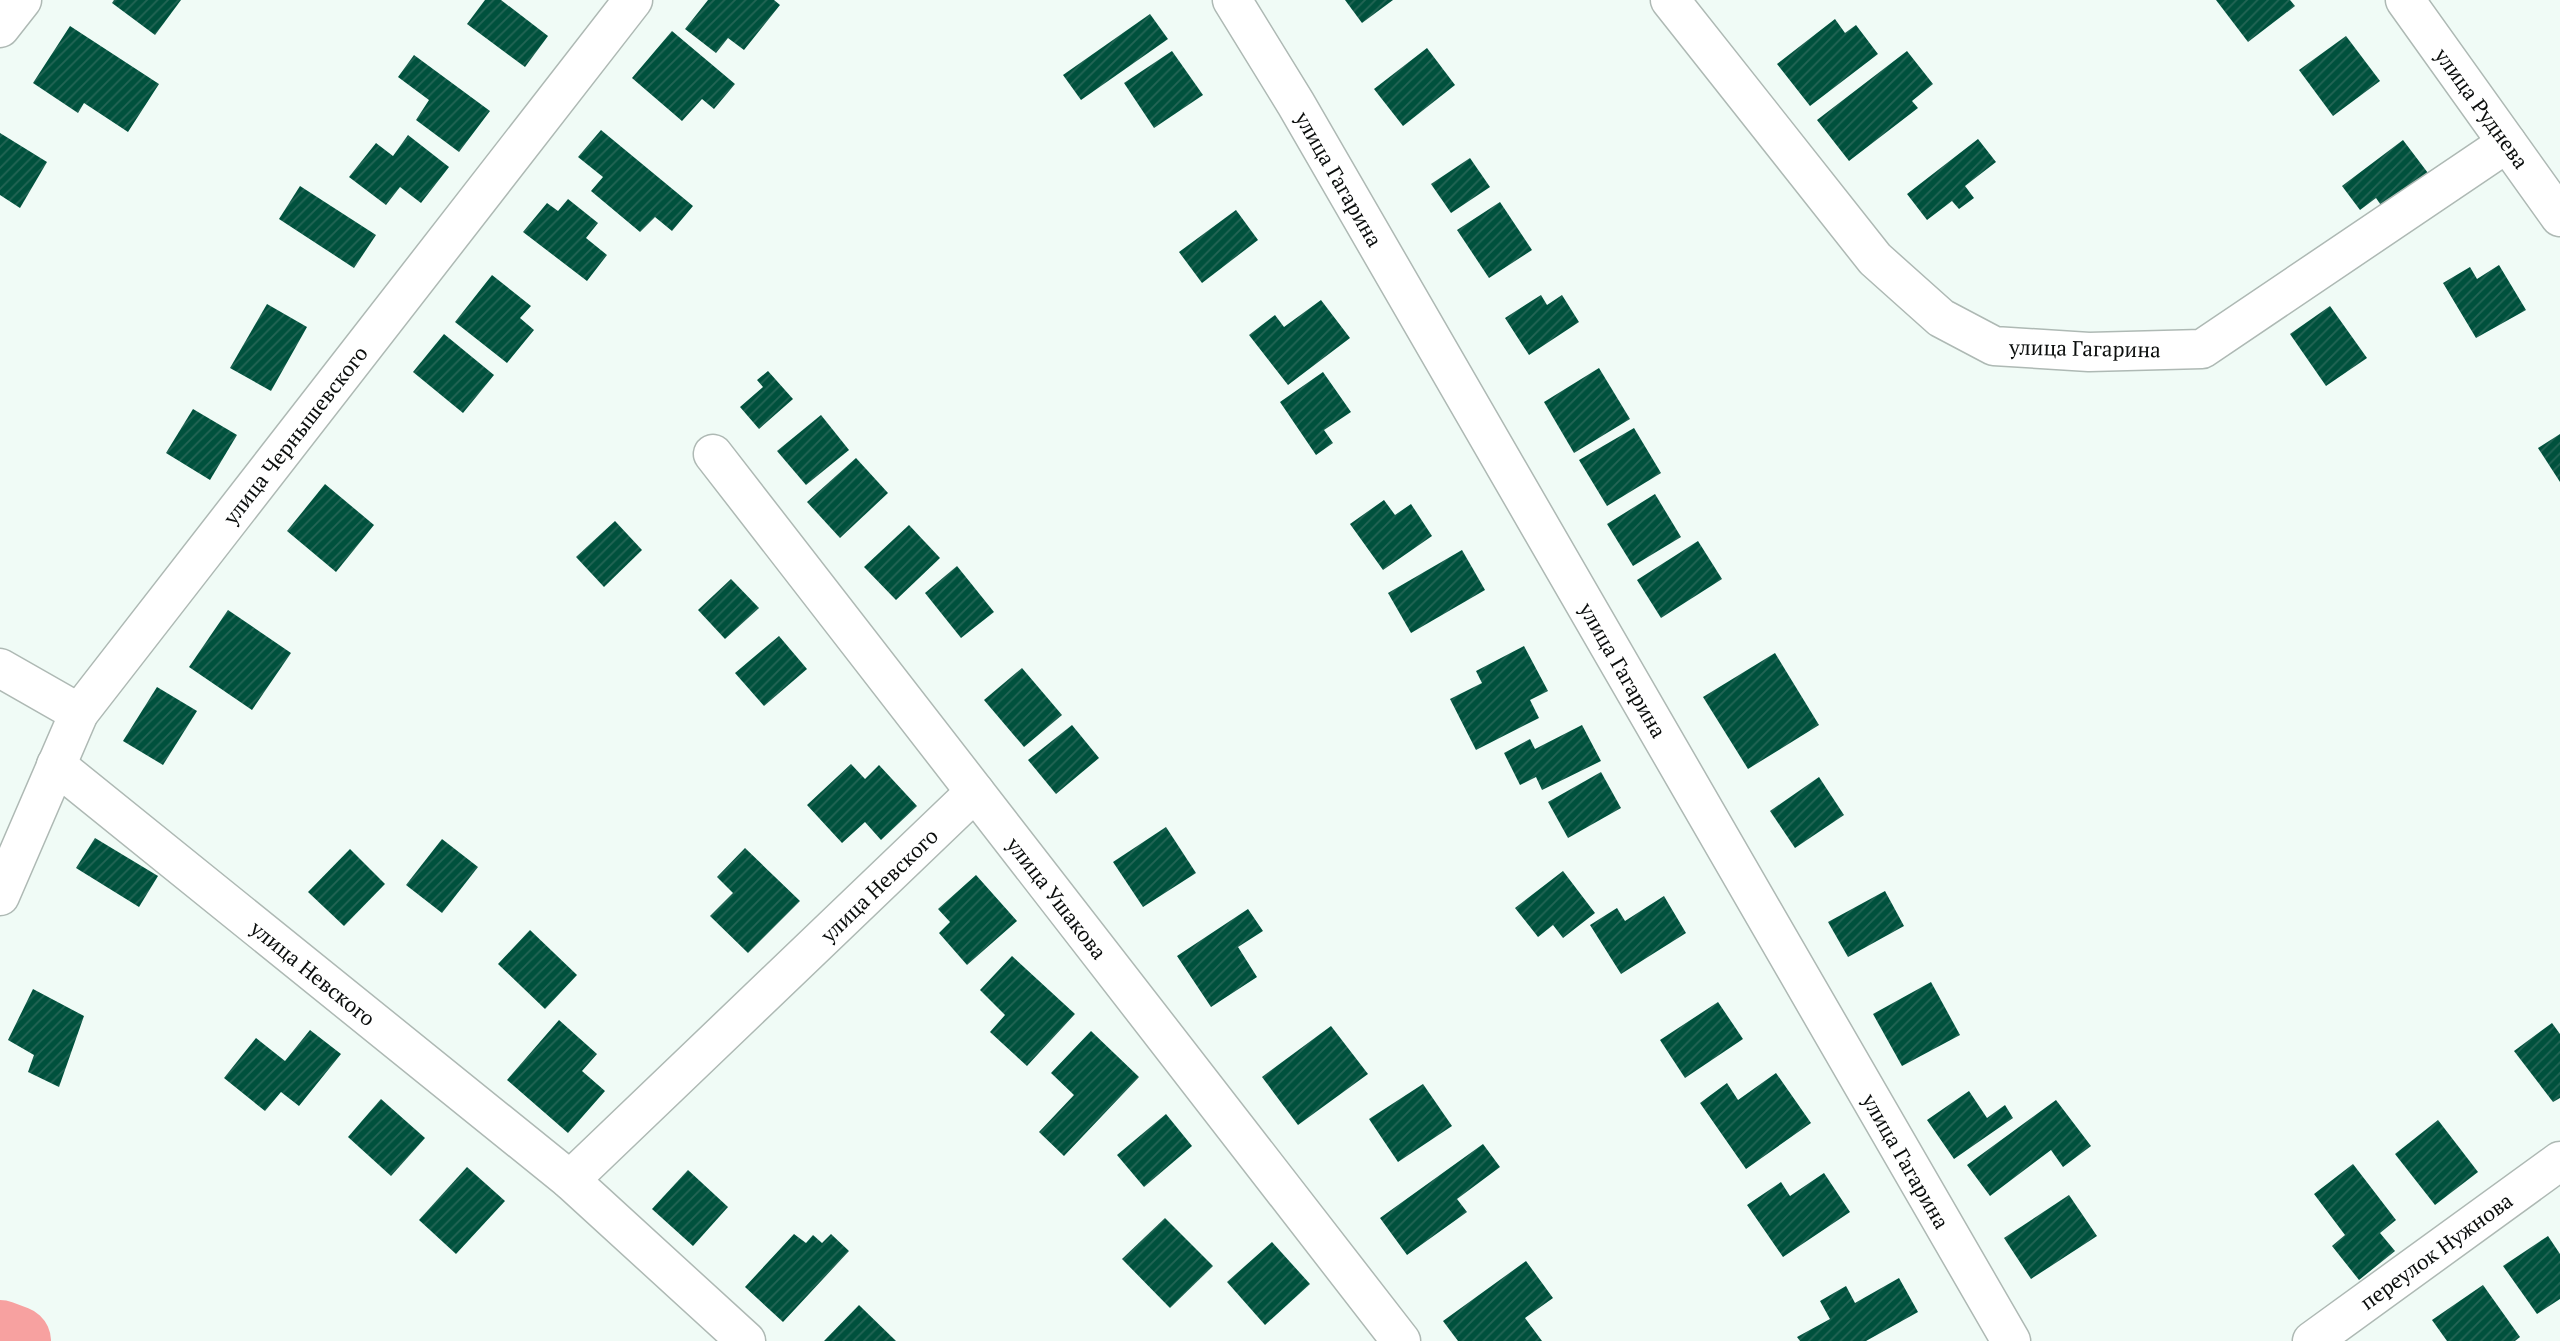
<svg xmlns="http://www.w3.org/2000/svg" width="2560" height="1341" viewBox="0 0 2560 1341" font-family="'PT Serif',serif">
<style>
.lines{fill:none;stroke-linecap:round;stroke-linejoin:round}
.river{stroke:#f7a1a0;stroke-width:70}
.building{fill:url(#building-hatch)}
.street-casing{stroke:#aeb9b4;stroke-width:41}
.secondary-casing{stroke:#aeb9b4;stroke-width:41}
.street{stroke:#fff;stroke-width:38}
.secondary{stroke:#fff;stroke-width:38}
.labels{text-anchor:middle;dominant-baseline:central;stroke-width:7;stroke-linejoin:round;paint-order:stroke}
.street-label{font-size:21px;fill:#0b0e0d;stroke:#fff}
</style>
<defs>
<pattern id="building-hatch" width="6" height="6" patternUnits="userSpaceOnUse" patternTransform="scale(1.75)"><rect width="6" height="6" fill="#00513d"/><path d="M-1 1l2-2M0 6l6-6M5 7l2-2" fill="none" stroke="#246555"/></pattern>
</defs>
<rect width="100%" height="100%" fill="#f0fbf6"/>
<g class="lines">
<path class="river" d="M0 1335 16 1341"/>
</g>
<g class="building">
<path d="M114 0H181L155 35 112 3Z"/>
<path d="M485 0H501L548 36 525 67 467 24Z"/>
<path d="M708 0H774L780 5 744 50 728 38 716 53 685 29Z"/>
<path d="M1345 0H1393L1362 23Z"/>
<path d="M2216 0H2290L2295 6 2248 42Z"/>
<path d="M1150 14 1168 39 1081 100 1063 75Z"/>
<path d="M1835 19 1845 33 1856 25 1878 54 1810 106 1777 64Z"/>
<path d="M70 26 159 84 128 132 84 103 78 113 33 83Z"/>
<path d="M672 31 735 84 714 109 702 99 682 121 632 78Z"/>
<path d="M2346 36 2380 81 2333 116 2299 70Z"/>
<path d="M1427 48 1455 85 1403 126 1374 89Z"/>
<path d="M1172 51 1203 95 1154 128 1124 83Z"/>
<path d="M1907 51 1933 84 1912 101 1918 108 1849 161 1817 120Z"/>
<path d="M414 55 490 111 459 152 416 120 429 100 398 77Z"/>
<path d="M601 130 693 206 672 231 655 217 640 232 591 191 603 177 578 157Z"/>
<path d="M0 133 47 162 20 208 0 195Z"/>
<path d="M408 135 449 167 421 203 400 187 386 205 349 177 376 143 393 156Z"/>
<path d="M1978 139 1996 162 1965 186 1974 198 1959 209 1952 201 1927 220 1907 194Z"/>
<path d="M2403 140 2431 177 2385 211 2376 198 2360 210 2342 186Z"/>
<path d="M1470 158 1490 187 1451 213 1431 184Z"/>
<path d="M300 186 376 235 354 268 279 219Z"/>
<path d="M568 199 598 223 586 238 607 255 587 281 523 232 547 203 558 211Z"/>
<path d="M1500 202 1532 250 1489 278 1457 230Z"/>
<path d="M1236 210 1258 240 1202 283 1179 252Z"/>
<path d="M2499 265 2526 310 2476 338 2443 283 2470 267 2477 279Z"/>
<path d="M492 275 531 306 520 318 534 330 507 363 455 322Z"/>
<path d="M1541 295 1547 305 1562 295 1579 322 1529 355 1505 318Z"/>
<path d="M1321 300 1350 338 1288 385 1249 335 1275 315 1284 327Z"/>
<path d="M267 304 307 327 271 391 230 368Z"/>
<path d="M2330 306 2367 358 2326 386 2290 334Z"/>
<path d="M444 334 494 375 463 413 413 372Z"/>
<path d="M1599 368 1630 419 1574 453 1544 402Z"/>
<path d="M768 371 793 399 759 429 740 407 763 387 757 380Z"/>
<path d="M1323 372 1351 412 1324 430 1333 443 1316 455 1280 402Z"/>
<path d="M193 409 237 435 210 480 166 453Z"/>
<path d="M821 415 849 450 806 485 777 451Z"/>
<path d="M1634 428 1661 473 1607 506 1579 460Z"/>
<path d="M2560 434V482L2538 448Z"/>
<path d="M856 458 888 493 840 538 807 502Z"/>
<path d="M325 484 374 525 336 572 287 531Z"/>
<path d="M1655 494 1681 537 1633 566 1607 524Z"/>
<path d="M1384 500 1395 515 1411 504 1432 536 1383 570 1350 524Z"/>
<path d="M615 521 642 550 604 587 576 557Z"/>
<path d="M909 525 940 558 896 600 864 567Z"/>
<path d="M1698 541 1722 579 1661 618 1637 580Z"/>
<path d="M1462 550 1485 590 1411 633 1388 593Z"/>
<path d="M957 566 994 612 961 638 925 593Z"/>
<path d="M731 579 759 608 725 639 698 610Z"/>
<path d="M228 610 291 653 252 710 189 667Z"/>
<path d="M779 636 807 669 764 706 735 673Z"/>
<path d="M1524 646 1548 691 1530 700 1539 718 1476 750 1450 699 1482 683 1476 671Z"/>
<path d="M1775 653 1819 725 1748 769 1703 697Z"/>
<path d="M1022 668 1062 715 1024 747 984 700Z"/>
<path d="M157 687 197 711 163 765 123 741Z"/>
<path d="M1072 725 1099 758 1056 794 1028 760Z"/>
<path d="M1582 725 1601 761 1542 790 1536 777 1520 785 1504 753 1530 739 1535 749Z"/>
<path d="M851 764 865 779 879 765 917 806 881 840 865 822 842 843 807 805Z"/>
<path d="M1601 772 1621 808 1568 838 1548 802Z"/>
<path d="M1819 777 1844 815 1795 848 1770 811Z"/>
<path d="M1166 827 1196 873 1143 907 1113 862Z"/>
<path d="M95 838 158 876 139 907 76 868Z"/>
<path d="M442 839 478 867 442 913 406 885Z"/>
<path d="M745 848 800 901 748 953 710 916 733 893 717 877Z"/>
<path d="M350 849 385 884 344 926 308 892Z"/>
<path d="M1563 871 1595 913 1563 938 1553 925 1538 937 1515 908Z"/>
<path d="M976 875 1017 921 967 965 939 933 950 922 938 909Z"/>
<path d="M1885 891 1904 926 1848 957 1828 922Z"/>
<path d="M1664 896 1686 933 1621 974 1590 925 1617 908 1625 921Z"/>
<path d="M1248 909 1263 931 1238 947 1257 977 1211 1007 1177 956Z"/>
<path d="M530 930 577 975 545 1009 498 964Z"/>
<path d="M1012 956 1075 1014 1027 1066 990 1032 1005 1015 980 990Z"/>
<path d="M1931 982 1960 1035 1902 1066 1873 1014Z"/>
<path d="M33 989 84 1016 59 1087 28 1072 34 1055 8 1040Z"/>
<path d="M1718 1002 1743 1039 1685 1078 1660 1040Z"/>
<path d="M559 1020 597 1054 582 1071 605 1091 568 1133 507 1080Z"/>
<path d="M2552 1023 2560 1034V1098L2553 1102 2514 1051Z"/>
<path d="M1331 1026 1368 1074 1298 1125 1262 1077Z"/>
<path d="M310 1030 341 1054 299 1106 281 1092 265 1111 224 1078 256 1038 285 1061Z"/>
<path d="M1091 1031 1139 1077 1064 1156 1039 1132 1074 1095 1051 1073Z"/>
<path d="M1776 1073 1811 1123 1746 1169 1700 1103 1727 1083 1738 1100Z"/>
<path d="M1423 1084 1452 1126 1398 1162 1369 1119Z"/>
<path d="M1969 1091 1987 1118 2005 1105 2013 1118 1954 1159 1927 1120Z"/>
<path d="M381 1099 425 1138 391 1176 348 1137Z"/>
<path d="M2056 1100 2091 1146 2063 1167 2051 1150 1990 1196 1967 1165Z"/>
<path d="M1166 1114 1192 1146 1144 1187 1117 1155Z"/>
<path d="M2438 1120 2478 1172 2435 1205 2395 1154Z"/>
<path d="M1483 1144 1500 1167 1457 1199 1467 1212 1407 1255 1380 1218Z"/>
<path d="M2353 1164 2396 1220 2380 1233 2395 1251 2359 1280 2332 1246 2345 1235 2314 1194Z"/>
<path d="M467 1167 505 1201 456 1254 419 1220Z"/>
<path d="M688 1170 728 1207 693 1246 652 1209Z"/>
<path d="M1824 1173 1850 1212 1783 1257 1747 1205 1781 1182 1790 1196Z"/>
<path d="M2069 1195 2097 1236 2031 1279 2004 1238Z"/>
<path d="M1165 1218 1213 1266 1170 1308 1122 1259Z"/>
<path d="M794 1234 806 1243 813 1235 822 1243 831 1234 849 1251 783 1322 745 1287Z"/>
<path d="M2548 1236 2560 1254V1299L2537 1314 2503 1266Z"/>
<path d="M1272 1242 1310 1284 1265 1325 1227 1282Z"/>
<path d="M1526 1261 1553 1298 1525 1318 1542 1341H1458L1443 1321Z"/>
<path d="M1899 1278 1918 1312 1866 1341H1800L1797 1337 1830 1319 1820 1301 1846 1286 1855 1303Z"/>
<path d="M2483 1285 2520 1337 2515 1341H2447L2432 1320Z"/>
<path d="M859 1305 896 1341H824Z"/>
</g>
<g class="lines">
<defs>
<g id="street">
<path d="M1232 0 1296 104 2011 1341"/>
<path d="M1670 0 1875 259 1941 318 1994 346 2089 352 2202 349 2507 143"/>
<path d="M0 28 22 0"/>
<path d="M713 454 1401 1341"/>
<path d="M0 668 79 713"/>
<path d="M56 765 570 1180 746 1341"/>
<path d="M0 896 79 713 633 0"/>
<path d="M570 1180 975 792"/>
<path d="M2312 1341 2560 1161"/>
</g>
<path id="secondary" d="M2405 0 2560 217"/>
</defs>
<use href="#street" class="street-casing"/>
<use href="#secondary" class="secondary-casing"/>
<use href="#street" class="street"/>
<use href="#secondary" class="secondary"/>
</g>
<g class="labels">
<g class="street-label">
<text transform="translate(2482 108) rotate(54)">улица Руднева</text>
<text transform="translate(1339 179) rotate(60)">улица Гагарина</text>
<text transform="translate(2085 348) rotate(1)">улица Гагарина</text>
<text transform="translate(295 435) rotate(-52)">улица Чернышевского</text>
<text transform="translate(1623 670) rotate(60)">улица Гагарина</text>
<text transform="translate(879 885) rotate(-44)">улица Невского</text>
<text transform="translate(1057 898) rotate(52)">улица Ушакова</text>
<text transform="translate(313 973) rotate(39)">улица Невского</text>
<text transform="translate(1906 1161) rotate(60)">улица Гагарина</text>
<text transform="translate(2436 1251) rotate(-36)">переулок Нужнова</text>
</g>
</g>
</svg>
